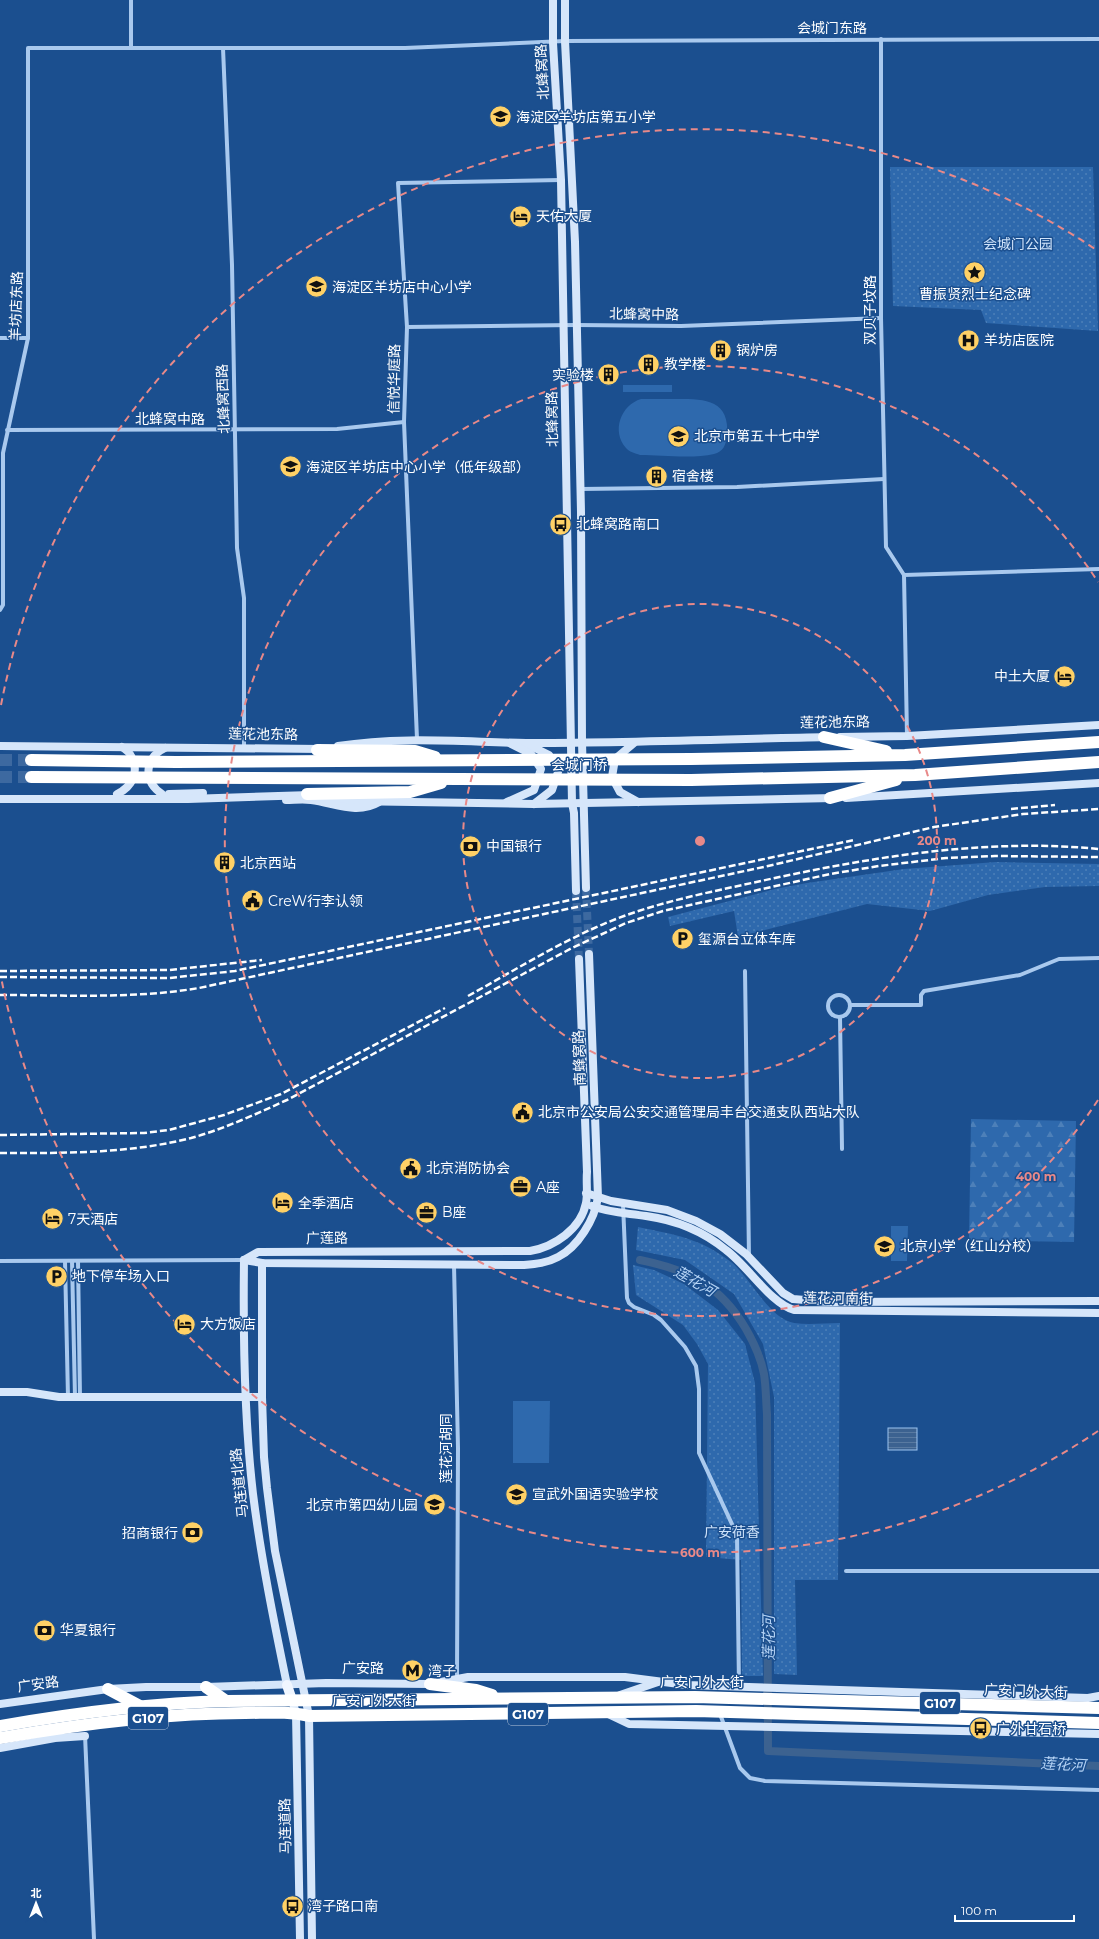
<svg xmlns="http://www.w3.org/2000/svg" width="1099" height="1939" viewBox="0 0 1099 1939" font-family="Montserrat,'Noto Sans SC',sans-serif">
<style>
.forest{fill:url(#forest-firs)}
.park{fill:url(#park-dots)}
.garden{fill:#2e69ad}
.water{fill:url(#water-rules);stroke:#9cc4f0}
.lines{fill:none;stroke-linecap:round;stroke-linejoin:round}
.canal{stroke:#3c6290;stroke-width:8}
.secondary-tunnel{stroke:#3d69a0;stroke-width:8;stroke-dasharray:8 4;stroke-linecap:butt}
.highway-tunnel{stroke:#3d69a0;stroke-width:12;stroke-dasharray:12 6;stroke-linecap:butt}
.street{stroke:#a9c9ee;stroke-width:4}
.secondary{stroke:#d6e6fa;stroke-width:8}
.primary{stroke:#f0f6ff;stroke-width:10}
.highway{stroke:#fff;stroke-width:12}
.rail{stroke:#fff;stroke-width:2.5;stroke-dasharray:7 3;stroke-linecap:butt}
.ring{fill:none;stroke:#e88989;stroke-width:2;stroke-dasharray:7 5}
.labels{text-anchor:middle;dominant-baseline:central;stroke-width:3;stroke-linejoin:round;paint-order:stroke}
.shield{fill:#1b4f8f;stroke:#bbcadd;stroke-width:1}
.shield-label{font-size:13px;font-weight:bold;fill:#fff}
.street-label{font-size:14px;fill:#fff;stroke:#1b4f8f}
.poi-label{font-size:14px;fill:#fff;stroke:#1b4f8f;text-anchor:start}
.park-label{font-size:14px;fill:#cfe3fa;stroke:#1b4f8f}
.water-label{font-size:15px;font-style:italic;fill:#b5d3f5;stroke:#1b4f8f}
.centre{fill:#e88989;stroke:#1b4f8f;stroke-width:2}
.ring-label{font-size:12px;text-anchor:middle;font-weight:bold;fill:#e88989;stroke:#1b4f8f;stroke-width:3;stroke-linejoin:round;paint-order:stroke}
</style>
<defs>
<pattern id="forest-firs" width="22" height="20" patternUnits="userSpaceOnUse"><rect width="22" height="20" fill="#2e69ad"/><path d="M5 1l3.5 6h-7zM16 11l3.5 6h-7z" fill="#4d80b9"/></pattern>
<pattern id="park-dots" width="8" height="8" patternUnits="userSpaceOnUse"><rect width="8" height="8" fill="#2e69ad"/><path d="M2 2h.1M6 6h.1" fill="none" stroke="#4d80b9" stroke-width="1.8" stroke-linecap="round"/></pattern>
<pattern id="water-rules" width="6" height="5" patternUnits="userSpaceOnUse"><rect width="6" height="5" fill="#3c6290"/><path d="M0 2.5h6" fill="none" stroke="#597aa1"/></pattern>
</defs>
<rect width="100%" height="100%" fill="#1b4f8f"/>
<path class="forest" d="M971 1119 1076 1121 1074 1242 969 1240Z"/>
<g class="park">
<path d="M890 167H1093L1098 331 986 323 981 310 893 306Z"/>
<path d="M996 862 1099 864V886L1045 887 988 895 930 911 867 904 738 937 734 911 670 926 668 917 775 889 807 883 904 869Z"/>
<path d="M638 1227C676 1235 700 1238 731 1262 750 1277 769 1319 794 1323 809 1325 825 1323 840 1323L838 1580H795L797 1675 774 1674V1397L763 1344 734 1294 685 1260 636 1250Z"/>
<path d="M633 1265 654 1270 684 1284 718 1310 745 1344 755 1383 763 1676H742L741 1560 706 1557 708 1364 697 1344 683 1325 636 1295Z"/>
</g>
<g class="garden">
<rect x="623" y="385" width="49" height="7"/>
<path d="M641 399C654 399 666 399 678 399 706 399 730 400 727 436 726 445 723 452 714 454 693 459 661 455 640 455 635 453 629 452 626 448 611 431 621 405 641 399Z"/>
<path d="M891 1226H908L907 1261H891Z"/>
<path d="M513 1401H550L549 1463H513Z"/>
</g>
<rect class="water" x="888" y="1428" width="29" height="22"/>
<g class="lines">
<path class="canal" d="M640 1260C689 1270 720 1285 746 1329 754 1343 761 1358 764 1374 766 1387 766 1401 767 1414L768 1751 1099 1766"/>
<g class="secondary-tunnel">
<path d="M586 888 589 954"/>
<path d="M576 891 579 959"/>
</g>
<g class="highway-tunnel">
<path d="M0 760H31"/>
<path d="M0 777H31"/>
</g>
<g class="street">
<path d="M881 39V318L886 547 904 575"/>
<path d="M131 47V0"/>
<path d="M223 48 232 265 237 548 244 598V749"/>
<path d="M407 327 576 325 681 326 881 318"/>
<path d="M0 338H28"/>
<path d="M7 430 337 429 404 422"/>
<path d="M581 489 737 487 884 479"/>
<path d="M0 610 3 605V453L28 338V48H405L565 41 1099 39"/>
<path d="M907 736 904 575 1099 569"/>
<path d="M417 739 404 422 407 327 398 183 561 180"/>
<path d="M745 971 749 1257"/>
<circle cx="839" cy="1006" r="11"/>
<path d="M851 1005H921V995L924 991 1020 975 1059 959 1099 958"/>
<path d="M840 1017 842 1149"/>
<path d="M623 1204 627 1298 629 1303 634 1307 654 1315 661 1320 685 1347 696 1366 699 1389V1453L737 1535 739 1687"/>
<path d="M0 1261 244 1260"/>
<path d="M65 1261 68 1397"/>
<path d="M72 1261 75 1397"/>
<path d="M78 1261 80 1397"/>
<path d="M454 1265 458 1448 457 1678"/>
<path d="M846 1571H1099"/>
<path d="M720 1714 740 1768 750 1778 765 1781 1099 1790"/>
<path d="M85 1735 94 1939"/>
</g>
<g class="secondary">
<path d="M553 0V43L561 180 572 803 574 813 576 891"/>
<path d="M565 0V41L575 242 581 512 582 742 586 888"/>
<path d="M840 737 907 736 1099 725"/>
<path d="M634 743 615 759 612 777 620 792 638 802"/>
<path d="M527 744 549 755 559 769 552 790 534 804"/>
<path d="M0 746 321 749"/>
<path d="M338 746C401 736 463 742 526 743 627 743 727 739 828 737"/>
<path d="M117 794C132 787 140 772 131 756 130 753 125 749 122 747"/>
<path d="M162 794C143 781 144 758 165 748"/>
<path d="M169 794 203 793"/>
<path d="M326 797 347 801 534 804 834 798"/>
<path d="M846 798 1099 783"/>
<path d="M0 799H188L311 795"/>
<path d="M286 800C294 800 303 799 311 800 335 803 357 815 379 802"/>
<path d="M507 802 534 790 541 769 531 754 511 744"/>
<path d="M586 1193 611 1201 667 1210 696 1221 720 1234 746 1254 783 1293 793 1299 828 1302 1099 1301"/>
<path d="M592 1206C610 1213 627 1213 646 1216 675 1220 703 1231 726 1250 748 1266 770 1303 794 1310L1099 1313"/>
<path d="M244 1260 262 1263 524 1265C536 1264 547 1263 558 1257 578 1247 595 1219 598 1197L589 954"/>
<path d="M244 1260 258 1252 530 1251C554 1247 581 1229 586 1203 588 1193 586 1182 587 1172L579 959"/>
<path d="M244 1260C243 1337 244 1417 253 1494 261 1558 274 1622 287 1685"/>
<path d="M262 1263V1397L264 1457 267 1488 275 1551 309 1716 312 1939"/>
<path d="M0 1392H27L59 1397H262"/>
<path d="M620 1695 658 1682"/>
<path d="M292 1700 296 1713 300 1939"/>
<path d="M0 1704 108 1689 146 1687H206L326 1683 430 1684 468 1677H625L687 1685 1088 1698 1099 1696"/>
<path d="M608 1714 629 1724 1099 1734"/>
<path d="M0 1748 55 1738 85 1736"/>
</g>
<path class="primary" d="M287 1685 292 1700"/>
<g class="highway">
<path d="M824 737 886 751"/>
<path d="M317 750 415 751 435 757"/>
<path d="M31 760 176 762 691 759 905 755 1099 742"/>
<path d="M31 777 691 780 915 775 1099 762"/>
<path d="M307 794 410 792 441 783"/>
<path d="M830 798 896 780"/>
<path d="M430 1684 476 1690 492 1695"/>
<path d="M206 1687 226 1701"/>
<path d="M108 1689 140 1706"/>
<path d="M0 1726C75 1713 150 1703 226 1701L695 1697 1099 1708"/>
<path d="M0 1738C81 1724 163 1713 245 1713 267 1713 288 1711 309 1716L696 1711 1099 1723"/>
</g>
<g class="rail">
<path d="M1011 809 1055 805"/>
<path d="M0 971 169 970 262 960"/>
<path d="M0 977 169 978 235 971 854 840"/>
<path d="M0 995C67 995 133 999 199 988L768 866 934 827 1023 814 1099 809"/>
<path d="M468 996C519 968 569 936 624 916 668 900 715 891 761 881 871 857 986 838 1099 849"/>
<path d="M0 1135 144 1133 169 1130 224 1115 281 1094 445 1008"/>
<path d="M0 1153C64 1153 128 1154 191 1138 224 1129 256 1114 287 1100L572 948 626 923 663 911 830 874 879 866 946 858 995 856 1099 857"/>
</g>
</g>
<g class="ring">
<circle cx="700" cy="841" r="237"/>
<path d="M1098 1100A475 475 0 1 1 1098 582"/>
<path d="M1098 1431A712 712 0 0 1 1 977M1 705A712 712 0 0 1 1098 251"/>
</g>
<defs>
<symbol id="school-disc" viewBox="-11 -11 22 22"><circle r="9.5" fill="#ffd166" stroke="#1b4f8f"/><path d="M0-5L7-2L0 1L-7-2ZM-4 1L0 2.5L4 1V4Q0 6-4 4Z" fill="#111"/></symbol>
<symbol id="hotel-disc" viewBox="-11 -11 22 22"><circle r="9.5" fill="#ffd166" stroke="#1b4f8f"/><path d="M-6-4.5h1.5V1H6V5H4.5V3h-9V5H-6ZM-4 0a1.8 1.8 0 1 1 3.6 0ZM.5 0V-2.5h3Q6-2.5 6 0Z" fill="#111"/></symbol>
<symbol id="sight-disc" viewBox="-11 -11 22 22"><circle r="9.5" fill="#ffd166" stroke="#1b4f8f"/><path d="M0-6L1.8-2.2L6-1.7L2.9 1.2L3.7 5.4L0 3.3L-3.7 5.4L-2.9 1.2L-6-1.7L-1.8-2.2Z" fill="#111"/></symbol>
<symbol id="hospital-disc" viewBox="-11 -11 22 22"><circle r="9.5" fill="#ffd166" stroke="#1b4f8f"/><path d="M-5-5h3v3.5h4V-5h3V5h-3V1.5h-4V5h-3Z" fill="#111"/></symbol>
<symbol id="building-disc" viewBox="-11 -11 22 22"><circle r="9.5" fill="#ffd166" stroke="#1b4f8f"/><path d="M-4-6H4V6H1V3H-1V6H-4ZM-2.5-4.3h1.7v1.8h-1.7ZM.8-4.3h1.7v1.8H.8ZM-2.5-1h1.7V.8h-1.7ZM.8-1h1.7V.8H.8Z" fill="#111"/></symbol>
<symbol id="bus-disc" viewBox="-11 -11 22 22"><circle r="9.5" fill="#ffd166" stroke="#1b4f8f"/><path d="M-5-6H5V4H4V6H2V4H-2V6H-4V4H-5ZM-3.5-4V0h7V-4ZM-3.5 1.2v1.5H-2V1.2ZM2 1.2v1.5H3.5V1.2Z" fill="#111"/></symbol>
<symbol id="bank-disc" viewBox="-11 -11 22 22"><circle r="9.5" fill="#ffd166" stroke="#1b4f8f"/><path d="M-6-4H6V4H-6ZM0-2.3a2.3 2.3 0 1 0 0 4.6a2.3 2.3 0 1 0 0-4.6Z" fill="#111"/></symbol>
<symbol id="civic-disc" viewBox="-11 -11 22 22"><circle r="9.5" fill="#ffd166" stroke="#1b4f8f"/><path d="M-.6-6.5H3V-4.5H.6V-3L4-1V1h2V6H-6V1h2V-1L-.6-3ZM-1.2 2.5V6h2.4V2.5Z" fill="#111"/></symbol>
<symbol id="parking-disc" viewBox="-11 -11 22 22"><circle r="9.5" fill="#ffd166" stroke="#1b4f8f"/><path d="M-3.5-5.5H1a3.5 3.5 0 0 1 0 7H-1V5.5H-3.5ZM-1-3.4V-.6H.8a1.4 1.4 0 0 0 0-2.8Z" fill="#111"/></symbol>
<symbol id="office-disc" viewBox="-11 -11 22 22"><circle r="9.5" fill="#ffd166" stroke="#1b4f8f"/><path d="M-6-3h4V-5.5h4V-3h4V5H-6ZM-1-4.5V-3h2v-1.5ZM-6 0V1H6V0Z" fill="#111"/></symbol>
<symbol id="metro-disc" viewBox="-11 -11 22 22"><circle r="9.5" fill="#ffd166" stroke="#1b4f8f"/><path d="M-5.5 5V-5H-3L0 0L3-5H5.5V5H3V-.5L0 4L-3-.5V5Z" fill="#111"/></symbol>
</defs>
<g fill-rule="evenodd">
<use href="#school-disc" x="488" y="104" width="25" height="25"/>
<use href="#hotel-disc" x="508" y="204" width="25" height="25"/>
<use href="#sight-disc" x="962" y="260" width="25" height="25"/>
<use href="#school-disc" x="304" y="274" width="25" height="25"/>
<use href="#hospital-disc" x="956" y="328" width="25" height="25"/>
<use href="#building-disc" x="708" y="338" width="25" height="25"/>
<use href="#building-disc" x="636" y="352" width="25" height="25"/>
<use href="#building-disc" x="596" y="362" width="25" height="25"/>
<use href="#school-disc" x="666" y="424" width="25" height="25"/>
<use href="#school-disc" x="278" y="454" width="25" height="25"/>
<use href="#building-disc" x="644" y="464" width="25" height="25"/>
<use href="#bus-disc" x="548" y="512" width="25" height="25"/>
<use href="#hotel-disc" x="1052" y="664" width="25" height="25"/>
<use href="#bank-disc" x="458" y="834" width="25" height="25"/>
<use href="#building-disc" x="212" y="850" width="25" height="25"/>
<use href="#civic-disc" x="240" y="888" width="25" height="25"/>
<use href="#parking-disc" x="670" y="926" width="25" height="25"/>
<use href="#civic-disc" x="510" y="1100" width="25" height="25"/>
<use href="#civic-disc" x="398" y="1156" width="25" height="25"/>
<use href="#office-disc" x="508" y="1174" width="25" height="25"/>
<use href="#hotel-disc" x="270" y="1190" width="25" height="25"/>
<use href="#office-disc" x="414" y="1200" width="25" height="25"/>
<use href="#hotel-disc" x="40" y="1206" width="25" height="25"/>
<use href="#school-disc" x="872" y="1234" width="25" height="25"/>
<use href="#parking-disc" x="44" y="1264" width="25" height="25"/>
<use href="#hotel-disc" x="172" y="1312" width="25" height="25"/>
<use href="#school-disc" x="504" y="1482" width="25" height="25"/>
<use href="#school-disc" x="422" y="1492" width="25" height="25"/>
<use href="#bank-disc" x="180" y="1520" width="25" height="25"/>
<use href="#bank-disc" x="32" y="1618" width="25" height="25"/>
<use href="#metro-disc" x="400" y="1658" width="25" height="25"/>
<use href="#bus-disc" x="968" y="1716" width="25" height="25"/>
<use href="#bus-disc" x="280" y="1894" width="25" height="25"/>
</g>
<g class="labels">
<g class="shield">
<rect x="920" y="1692" width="40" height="22" rx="3"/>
<rect x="508" y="1703" width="40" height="22" rx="3"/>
<rect x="128" y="1707" width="40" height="22" rx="3"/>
</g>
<g class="shield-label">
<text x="940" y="1703">G107</text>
<text x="528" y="1714">G107</text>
<text x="148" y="1718">G107</text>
</g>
<g class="street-label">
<text x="832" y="28">会城门东路</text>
<text transform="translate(542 72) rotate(-93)">北蜂窝路</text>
<text transform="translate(16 306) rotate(-88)">羊坊店东路</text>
<text transform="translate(870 310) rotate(-90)">双贝子坟路</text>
<text transform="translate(644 314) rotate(1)">北蜂窝中路</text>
<text transform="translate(394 379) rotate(-89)">信悦华庭路</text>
<text transform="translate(223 399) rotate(-92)">北蜂窝西路</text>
<text x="170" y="419">北蜂窝中路</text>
<text transform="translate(552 419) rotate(-91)">北蜂窝路</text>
<text transform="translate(835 722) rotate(-1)">莲花池东路</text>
<text transform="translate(263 734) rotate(1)">莲花池东路</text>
<text x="579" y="765">会城门桥</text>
<text transform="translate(579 1058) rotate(-92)">南蜂窝路</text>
<text transform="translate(327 1238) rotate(-1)">广莲路</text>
<text transform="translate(838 1298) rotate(1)">莲花河南街</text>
<text transform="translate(446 1448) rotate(-90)">莲花河胡同</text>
<text transform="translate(239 1483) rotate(-96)">马连道北路</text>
<text x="363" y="1668">广安路</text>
<text x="702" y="1682">广安门外大街</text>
<text transform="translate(38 1684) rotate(-8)">广安路</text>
<text transform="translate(1026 1691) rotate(2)">广安门外大街</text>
<text x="374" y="1701">广安门外大街</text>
<text transform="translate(285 1826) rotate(-91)">马连道路</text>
</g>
<g class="poi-label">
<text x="516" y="117">海淀区羊坊店第五小学</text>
<text x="536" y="216">天佑大厦</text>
<text x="332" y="287">海淀区羊坊店中心小学</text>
<text x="975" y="294" text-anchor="middle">曹振贤烈士纪念碑</text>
<text x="984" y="340">羊坊店医院</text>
<text x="736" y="350">锅炉房</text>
<text x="664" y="364">教学楼</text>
<text x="594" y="375" text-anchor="end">实验楼</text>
<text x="694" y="436">北京市第五十七中学</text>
<text x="306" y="467">海淀区羊坊店中心小学（低年级部）</text>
<text x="672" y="476">宿舍楼</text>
<text x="576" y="524">北蜂窝路南口</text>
<text x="1050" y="676" text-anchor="end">中土大厦</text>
<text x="486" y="846">中国银行</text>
<text x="240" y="863">北京西站</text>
<text x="268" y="901">CreW行李认领</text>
<text x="698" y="939">玺源台立体车库</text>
<text x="538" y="1112">北京市公安局公安交通管理局丰台交通支队西站大队</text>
<text x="426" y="1168">北京消防协会</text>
<text x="536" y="1187">A座</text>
<text x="298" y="1203">全季酒店</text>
<text x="442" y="1212">B座</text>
<text x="68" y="1219">7天酒店</text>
<text x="900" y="1246">北京小学（红山分校）</text>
<text x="72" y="1276">地下停车场入口</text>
<text x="200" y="1324">大方饭店</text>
<text x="532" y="1494">宣武外国语实验学校</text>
<text x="418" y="1505" text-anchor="end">北京市第四幼儿园</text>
<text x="178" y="1533" text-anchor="end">招商银行</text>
<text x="60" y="1630">华夏银行</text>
<text x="428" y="1671">湾子</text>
<text x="996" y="1729">广外甘石桥</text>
<text x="308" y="1906">湾子路口南</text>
</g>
<g class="park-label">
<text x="1018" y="244">会城门公园</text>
<text x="732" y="1532">广安荷香</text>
</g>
<g class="water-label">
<text transform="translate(695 1281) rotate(30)">莲花河</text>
<text transform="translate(768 1638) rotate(-90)">莲花河</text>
<text transform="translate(1063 1764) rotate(3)">莲花河</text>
</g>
</g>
<circle cx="700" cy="841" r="6" class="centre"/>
<g class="ring-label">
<text x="937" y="845">200 m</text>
<text x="1036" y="1181">400 m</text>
<text x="700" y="1557">600 m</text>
</g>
<g transform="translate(36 1903)" stroke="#1b4f8f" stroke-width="3" paint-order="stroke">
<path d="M0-3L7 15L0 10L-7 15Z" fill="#ffffff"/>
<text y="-6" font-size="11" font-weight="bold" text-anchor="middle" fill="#ffffff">北</text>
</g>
<path d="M955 1915v6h119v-6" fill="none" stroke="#ffffff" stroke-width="2"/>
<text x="961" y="1915" font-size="12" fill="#ffffff" stroke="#1b4f8f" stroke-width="3" paint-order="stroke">100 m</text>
</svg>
